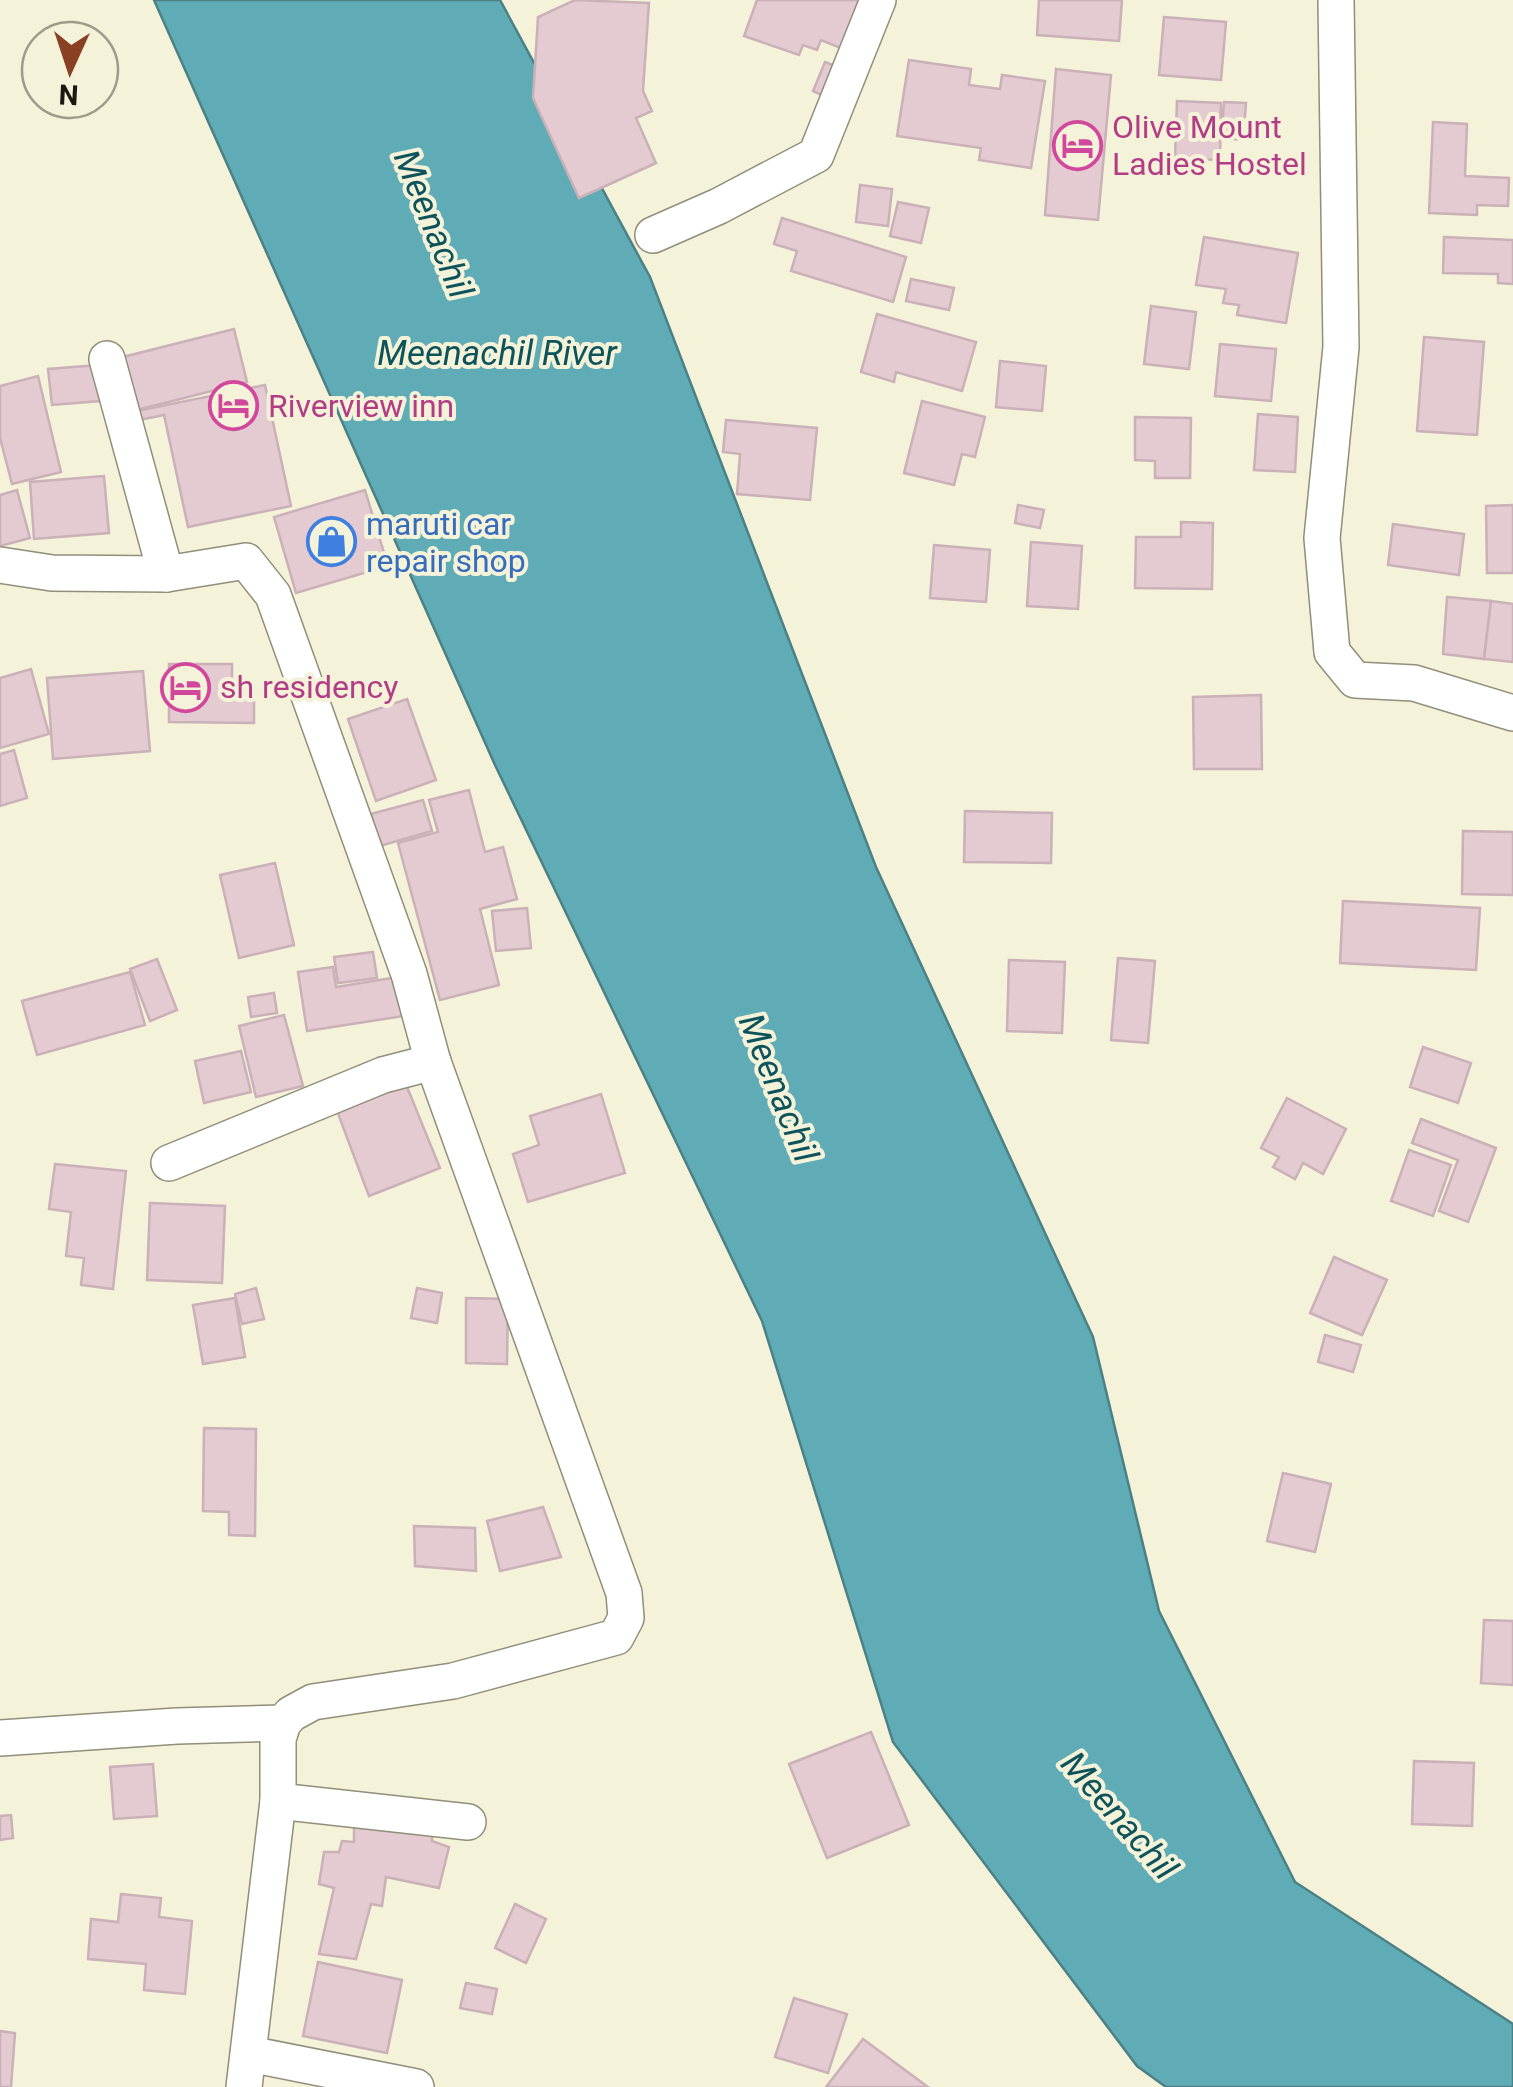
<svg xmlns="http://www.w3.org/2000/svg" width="1513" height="2087" viewBox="0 0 1513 2087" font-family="Roboto,sans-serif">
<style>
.water{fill:#5facb7;stroke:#4b8085;stroke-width:2.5}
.building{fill:#e4cad1;stroke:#cab0b7;stroke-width:2.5}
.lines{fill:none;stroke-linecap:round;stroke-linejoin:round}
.minor-casing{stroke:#918e79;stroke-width:38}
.minor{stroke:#fff;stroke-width:35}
.labels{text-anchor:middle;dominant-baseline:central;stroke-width:8;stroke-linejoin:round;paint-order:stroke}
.hotel-label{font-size:32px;fill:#b23c85;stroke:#f5f2da;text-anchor:start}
.shop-label{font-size:32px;fill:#366cbe;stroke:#f5f2da;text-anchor:start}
.water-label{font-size:35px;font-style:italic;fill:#0d535b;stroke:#f5f2da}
</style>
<rect width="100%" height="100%" fill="#f5f2da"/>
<path class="water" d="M154 0H500L650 277 876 867 1093 1337 1159 1611 1295 1882 1513 2024V2087H1166L1137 2066 893 1742 762 1321 495 765Z"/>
<g class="building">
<path d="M575 0 649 3 643 91 652 111 636 118 656 163 579 198 533 98 538 17Z"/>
<path d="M757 0H864L846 50 821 40 817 50 803 45 799 55 744 36Z"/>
<path d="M1039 0H1122L1119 41 1037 35Z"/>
<path d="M1164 17 1226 22 1221 80 1159 75Z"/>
<path d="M909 60 971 69 969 85 1000 89 1002 75 1045 81 1031 168 979 160 981 148 897 136Z"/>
<path d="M825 62 848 71 835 101 813 91Z"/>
<path d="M1056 69 1111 75 1098 220 1045 215Z"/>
<path d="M1177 101 1221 103 1220 160 1175 158Z"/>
<path d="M1224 102 1246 103 1243 140 1221 138Z"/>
<path d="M1433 122 1467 124 1465 176 1509 178 1508 206 1477 205V215L1429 213Z"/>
<path d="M860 185 892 189 888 226 856 222Z"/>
<path d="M898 202 929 208 921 243 890 236Z"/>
<path d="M782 218 906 257 893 302 791 271 797 251 774 244Z"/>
<path d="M1204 237 1298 253 1286 323 1237 315 1239 305 1223 303 1226 289 1196 285Z"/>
<path d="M1444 237 1513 240V284L1498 283V274L1443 273Z"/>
<path d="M911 279 954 288 949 310 906 301Z"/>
<path d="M1151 306 1196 312 1189 369 1144 364Z"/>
<path d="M877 314 976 342 962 391 896 372 894 382 861 372Z"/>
<path d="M234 329 247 382 137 410 123 357Z"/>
<path d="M1424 337 1484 342 1477 435 1417 431Z"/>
<path d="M1220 344 1276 349 1271 401 1215 396Z"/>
<path d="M1000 361 1046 366 1042 411 996 407Z"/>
<path d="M98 365 100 401 52 405 48 369Z"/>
<path d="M38 376 61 472 12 484 0 438V386Z"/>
<path d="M265 385 291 506 188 527 164 415 134 421 132 412Z"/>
<path d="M922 401 985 417 975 457 962 454 954 485 904 473Z"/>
<path d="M1258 414 1298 417 1295 472 1254 470Z"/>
<path d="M1135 417 1191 418 1190 478H1155V461L1135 460Z"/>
<path d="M726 420 817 428 810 500 737 494 740 454 723 452Z"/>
<path d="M104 476 109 533 34 539 30 482Z"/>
<path d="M17 490 30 538 0 546V495Z"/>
<path d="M365 490 388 566 296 593 274 517Z"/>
<path d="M1018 505 1044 510 1040 528 1015 523Z"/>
<path d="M1513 505V573H1487L1486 506Z"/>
<path d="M1181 522 1213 523 1212 589 1135 588 1136 537H1181Z"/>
<path d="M1393 524 1464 534 1459 575 1388 565Z"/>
<path d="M1031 542 1082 546 1078 609 1027 606Z"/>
<path d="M934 545 990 550 986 602 930 598Z"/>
<path d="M1447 597 1491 601 1484 659 1443 654Z"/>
<path d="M1491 601 1513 604V662L1484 659Z"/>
<path d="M169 664H232V687H254V723L169 722Z"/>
<path d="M31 669 49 734 0 748V678Z"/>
<path d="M143 671 150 751 53 759 47 678Z"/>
<path d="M1261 695 1262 769H1194L1193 697Z"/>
<path d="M407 699 436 780 376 801 348 719Z"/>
<path d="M14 750 27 798 0 806V754Z"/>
<path d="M469 790 485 852 503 847 517 899 480 909 499 985 440 1000 398 843 438 832 429 800Z"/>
<path d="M423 800 432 831 380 846 371 814Z"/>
<path d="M965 811 1052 813 1051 863 964 862Z"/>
<path d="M1463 831 1513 832V895L1462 894Z"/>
<path d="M275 863 294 945 239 958 220 875Z"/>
<path d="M1343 901 1480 908 1476 970 1340 963Z"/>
<path d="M527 908 531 948 496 951 492 911Z"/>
<path d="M373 952 377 978 338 983 334 957Z"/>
<path d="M1118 958 1155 961 1148 1043 1111 1040Z"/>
<path d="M157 959 177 1010 150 1021 130 969Z"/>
<path d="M1009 960 1065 962 1062 1033 1007 1031Z"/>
<path d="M333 967 336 987 404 976 410 1015 307 1031 298 972Z"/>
<path d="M130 972 145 1025 37 1055 22 1001Z"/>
<path d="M274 993 277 1013 251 1017 248 997Z"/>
<path d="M284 1015 303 1086 256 1097 239 1026Z"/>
<path d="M1423 1047 1471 1063 1458 1103 1410 1087Z"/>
<path d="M241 1051 251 1092 204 1103 195 1061Z"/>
<path d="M403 1077 440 1168 369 1196 334 1103Z"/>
<path d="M601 1094 625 1173 528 1202 513 1154 539 1145 530 1116Z"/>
<path d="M1287 1098 1346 1129 1323 1174 1303 1163 1295 1179 1273 1167 1279 1157 1261 1148Z"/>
<path d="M1421 1119 1496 1148 1468 1222 1439 1211 1458 1160 1412 1143Z"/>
<path d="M1409 1150 1451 1165 1433 1216 1391 1201Z"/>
<path d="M55 1164 126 1171 113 1289 81 1285 84 1258 66 1256 71 1212 49 1209Z"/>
<path d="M150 1203 225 1206 222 1283 147 1280Z"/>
<path d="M1334 1257 1387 1280 1362 1335 1310 1313Z"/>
<path d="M256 1288 264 1319 242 1324 235 1294Z"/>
<path d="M417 1288 442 1293 437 1323 411 1318Z"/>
<path d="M235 1298 245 1357 203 1364 193 1305Z"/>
<path d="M466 1298 508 1299 507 1364 466 1363Z"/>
<path d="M1325 1335 1361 1345 1353 1372 1318 1362Z"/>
<path d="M204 1428 256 1429 255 1536 229 1535V1512L203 1511Z"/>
<path d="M1283 1473 1331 1484 1315 1552 1267 1541Z"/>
<path d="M543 1507 561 1557 500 1571 487 1521Z"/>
<path d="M414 1526 475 1528 476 1571 415 1566Z"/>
<path d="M1484 1620 1513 1621V1685L1481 1683Z"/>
<path d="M871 1732 909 1825 827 1858 789 1764Z"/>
<path d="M1414 1761 1474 1763 1472 1826 1412 1824Z"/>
<path d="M153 1764 157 1816 114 1819 110 1767Z"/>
<path d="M11 1815 13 1838 0 1840V1816Z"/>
<path d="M354 1815 433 1826 432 1841 449 1847 439 1888 386 1877 382 1906 371 1904 356 1959 319 1954 334 1888 319 1884 324 1852H339L342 1841 354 1842Z"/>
<path d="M121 1894 161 1898 159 1917 192 1921 185 1994 144 1990 146 1964 88 1959 91 1919 118 1922Z"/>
<path d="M515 1904 546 1919 526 1963 495 1948Z"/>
<path d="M318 1962 402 1980 387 2053 303 2036Z"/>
<path d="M466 1983 497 1989 492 2014 460 2008Z"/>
<path d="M794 1998 847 2014 828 2073 775 2057Z"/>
<path d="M0 2031 15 2033 11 2087H0Z"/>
<path d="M863 2039 928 2087H826Z"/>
</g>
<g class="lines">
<defs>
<g id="minor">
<path d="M1336 0 1341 347 1322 538 1332 652 1355 680 1414 683 1513 713"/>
<path d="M653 235 719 206 816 155 878 0"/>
<path d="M107 359 166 574"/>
<path d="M0 565 52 573 166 574 246 561 273 595 409 974 433 1062 624 1593 626 1618 616 1637 453 1681 313 1702 291 1714 283 1723 278 1739V1801L244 2087"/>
<path d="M169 1163 383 1075 433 1062"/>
<path d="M0 1738 177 1726 283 1723"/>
<path d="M278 1801 468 1822"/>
<path d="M249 2054 416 2087"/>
</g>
</defs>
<use href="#minor" class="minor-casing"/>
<use href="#minor" class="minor"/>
</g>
<defs>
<symbol id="hotel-ring" viewBox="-11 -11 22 22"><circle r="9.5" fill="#f5f2da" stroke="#d1479c" stroke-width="1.5"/><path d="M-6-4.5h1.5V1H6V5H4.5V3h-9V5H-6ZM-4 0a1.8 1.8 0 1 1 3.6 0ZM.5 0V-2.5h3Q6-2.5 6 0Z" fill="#d1479c"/></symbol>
<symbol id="shop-ring" viewBox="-11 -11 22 22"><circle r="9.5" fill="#f5f2da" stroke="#3f7fe0" stroke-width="1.5"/><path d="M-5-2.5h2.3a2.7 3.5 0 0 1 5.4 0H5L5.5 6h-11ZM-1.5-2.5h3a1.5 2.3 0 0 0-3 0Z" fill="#3f7fe0"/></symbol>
</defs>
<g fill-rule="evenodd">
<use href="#hotel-ring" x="1050" y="118" width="55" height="55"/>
<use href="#hotel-ring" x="206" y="378" width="55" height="55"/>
<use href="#shop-ring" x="304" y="514" width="55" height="55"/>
<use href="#hotel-ring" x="158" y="660" width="55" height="55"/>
</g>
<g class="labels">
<g class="hotel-label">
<text x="1112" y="127">Olive Mount<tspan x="1112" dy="37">Ladies Hostel</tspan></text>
<text x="268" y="406">Riverview inn</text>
<text x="220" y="687">sh residency</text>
</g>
<g class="shop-label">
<text x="366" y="524">maruti car<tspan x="366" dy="37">repair shop</tspan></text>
</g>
<g class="water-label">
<text transform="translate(433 224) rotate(68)">Meenachil</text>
<text x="497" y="353">Meenachil River</text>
<text transform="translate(778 1088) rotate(68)">Meenachil</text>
<text transform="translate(1119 1816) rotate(49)">Meenachil</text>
</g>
</g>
<g transform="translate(70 70) rotate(183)"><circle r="48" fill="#f5f2da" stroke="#9e9b8a" stroke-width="2.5"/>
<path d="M0-8L18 38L0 25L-18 38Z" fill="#894023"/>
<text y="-15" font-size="28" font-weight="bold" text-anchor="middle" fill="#1b1911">N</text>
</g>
</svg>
